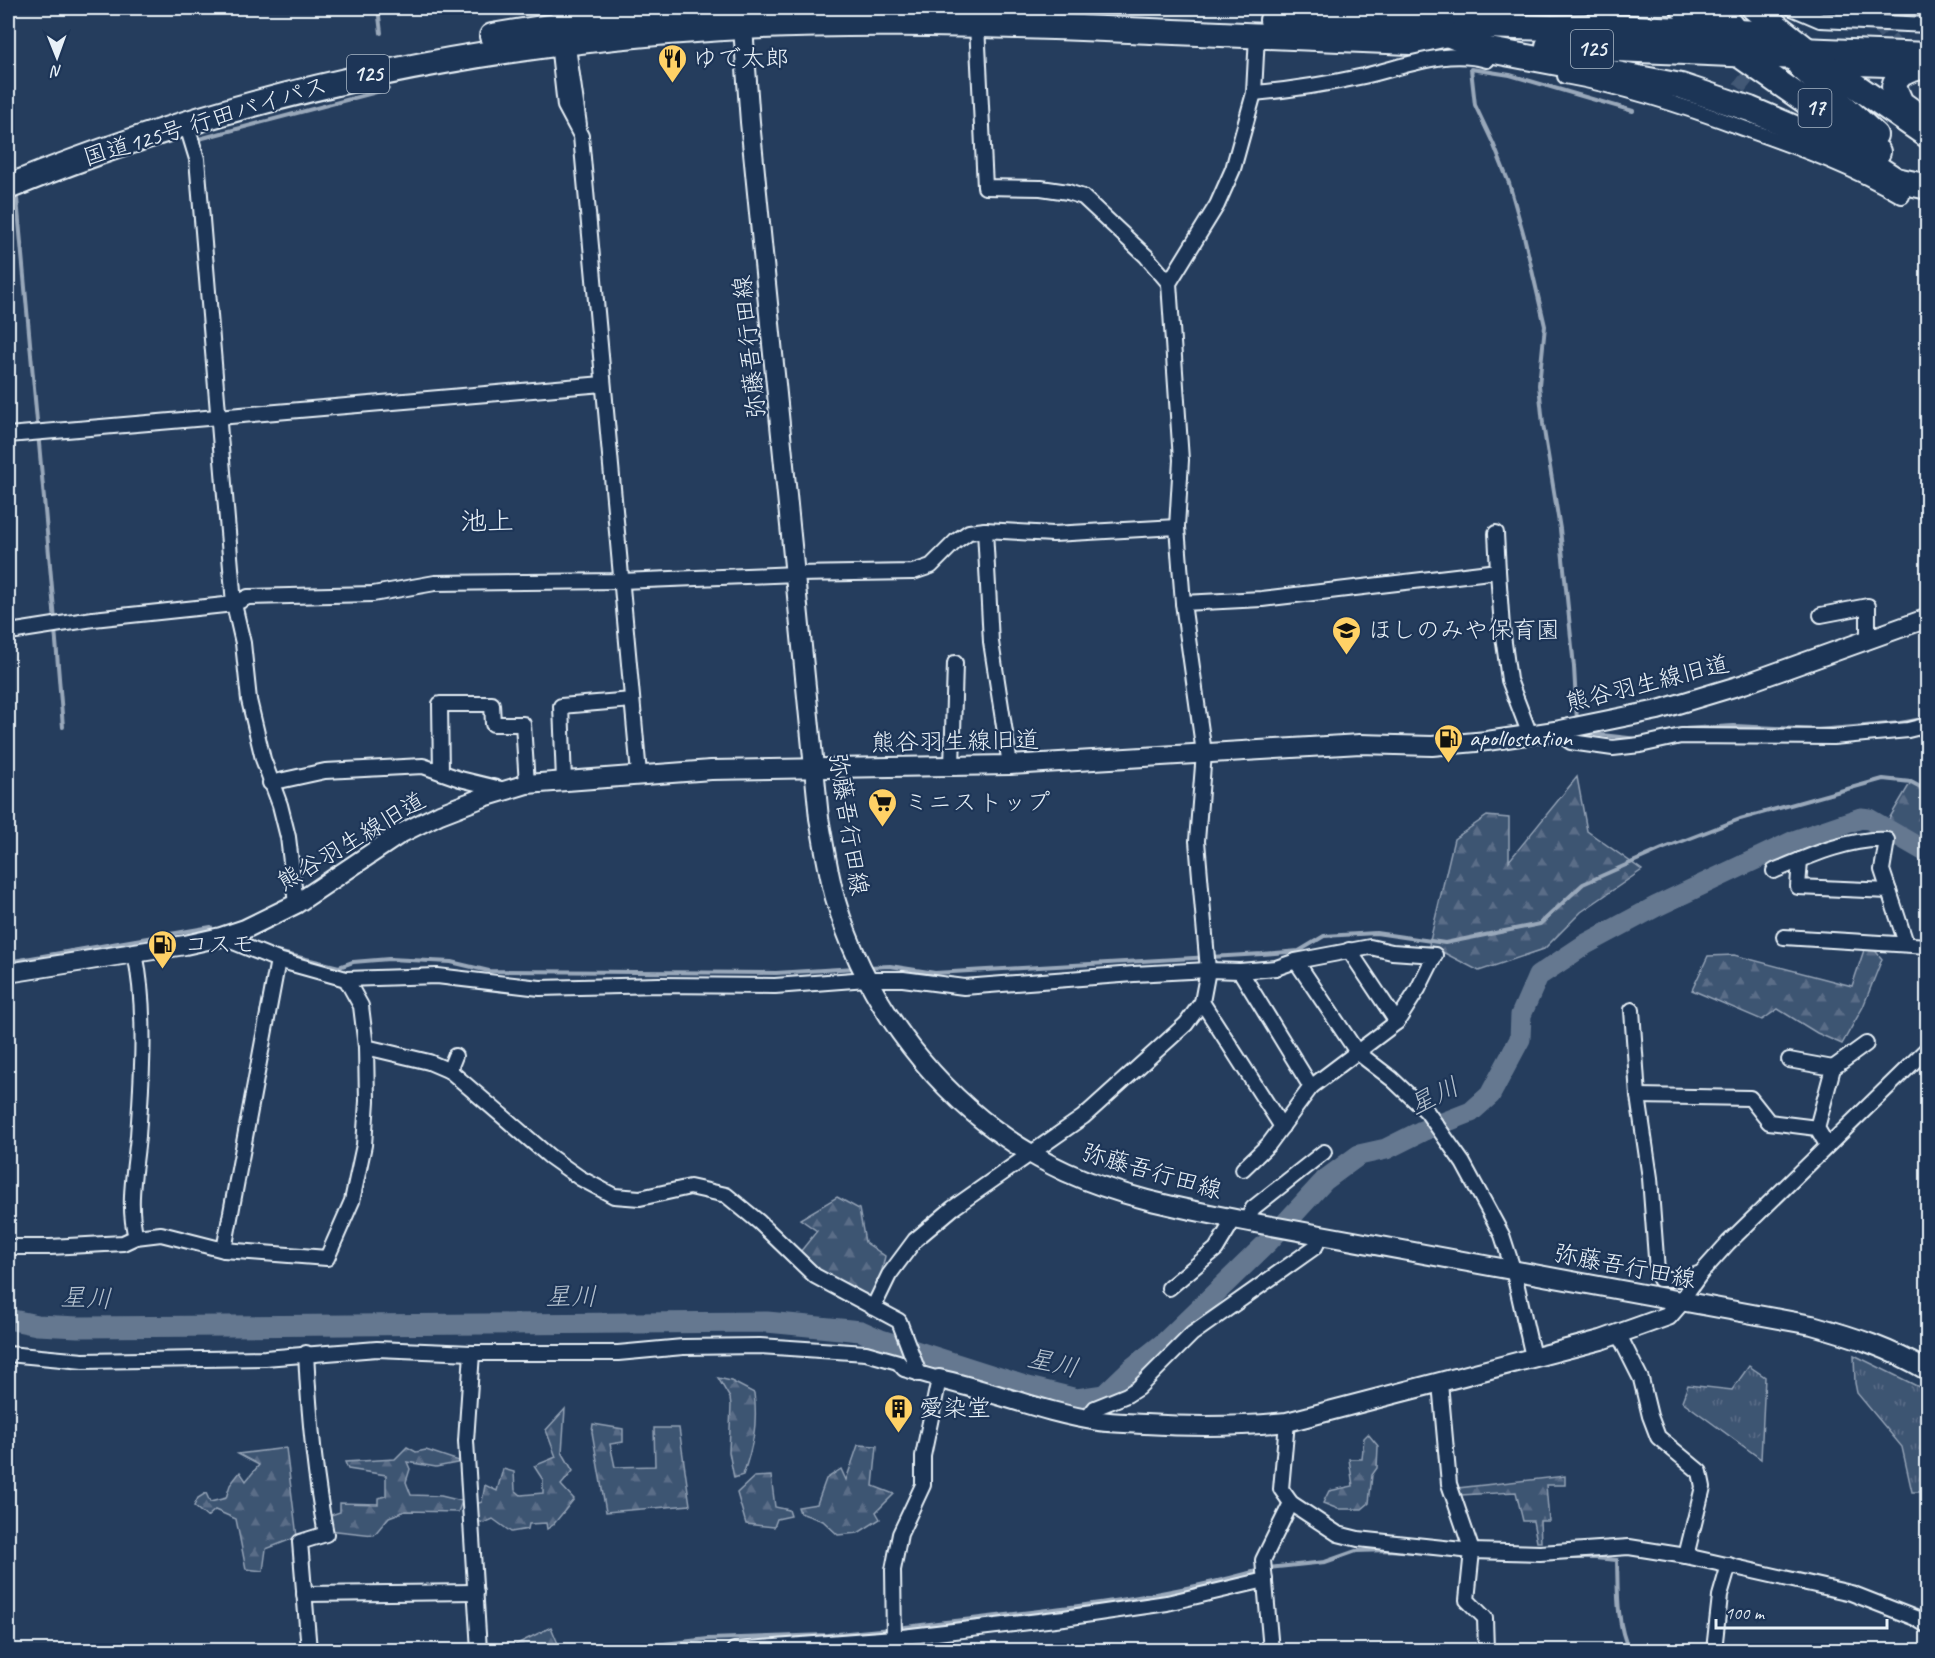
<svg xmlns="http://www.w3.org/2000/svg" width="1935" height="1658" viewBox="0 0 1935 1658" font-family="Caveat,'Klee One',sans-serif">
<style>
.grass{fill:url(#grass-tufts);stroke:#93a2b5;stroke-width:1.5}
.forest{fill:url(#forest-firs);stroke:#93a2b5;stroke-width:1.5}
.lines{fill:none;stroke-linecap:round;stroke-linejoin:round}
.stream{stroke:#99a8ba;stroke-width:4}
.river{stroke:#657890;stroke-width:21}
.street-tunnel{stroke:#425874;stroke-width:14;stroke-dasharray:14 7;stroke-linecap:butt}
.street-casing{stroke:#e8f1f8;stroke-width:18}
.secondary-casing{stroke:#e8f1f8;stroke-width:22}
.highway-casing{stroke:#e8f1f8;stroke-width:28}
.street{stroke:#1d3557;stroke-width:14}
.secondary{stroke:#1d3557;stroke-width:18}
.highway{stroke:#1d3557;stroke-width:24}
.labels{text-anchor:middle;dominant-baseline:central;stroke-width:4.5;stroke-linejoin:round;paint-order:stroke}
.shield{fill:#1d3557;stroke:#abb9c8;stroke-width:1.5}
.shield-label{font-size:22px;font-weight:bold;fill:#e8f1f8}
.poi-label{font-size:24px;fill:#e8f1f8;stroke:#1d3557;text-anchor:start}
.street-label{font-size:24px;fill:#e8f1f8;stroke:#1d3557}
.water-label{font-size:26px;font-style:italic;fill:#b4c1ce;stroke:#1d3557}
.quarter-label{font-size:27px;fill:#e8f1f8;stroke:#1d3557}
</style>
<defs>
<pattern id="grass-tufts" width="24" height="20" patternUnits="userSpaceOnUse" patternTransform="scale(1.5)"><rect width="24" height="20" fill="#3e5472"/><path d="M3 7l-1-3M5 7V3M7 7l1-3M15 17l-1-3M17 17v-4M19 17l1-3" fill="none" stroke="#5a6d87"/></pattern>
<pattern id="forest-firs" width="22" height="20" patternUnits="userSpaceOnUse" patternTransform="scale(1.5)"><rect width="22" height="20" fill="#3e5472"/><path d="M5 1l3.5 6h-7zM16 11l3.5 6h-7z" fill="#5a6d87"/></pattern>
</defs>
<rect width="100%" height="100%" fill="#253d5d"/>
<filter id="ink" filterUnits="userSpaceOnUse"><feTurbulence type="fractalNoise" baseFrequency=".0167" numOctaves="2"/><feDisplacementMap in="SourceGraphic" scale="12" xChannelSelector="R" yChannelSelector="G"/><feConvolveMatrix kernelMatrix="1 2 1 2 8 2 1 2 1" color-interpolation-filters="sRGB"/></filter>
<g filter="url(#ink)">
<g class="grass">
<path d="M1854 1355 1927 1391 1928 1479 1924 1492H1912L1902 1447 1857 1393 1855 1383Z"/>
<path d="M1749 1366 1765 1377 1761 1459 1682 1401 1688 1385 1732 1390Z"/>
</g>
<g class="forest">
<path d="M1577 777 1587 831 1642 870 1581 912 1544 949 1479 971 1429 945 1454 839 1487 816 1509 818V861Z"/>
<path d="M1911 782 1927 791V853L1883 829Z"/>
<path d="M1867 941 1882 959 1863 1007 1842 1044 1817 1033 1778 1009 1762 1020 1692 990 1708 956 1734 955 1852 986Z"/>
<path d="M837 1197 859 1209 865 1242 885 1256 875 1303 796 1257 817 1231 800 1219Z"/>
<path d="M718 1378 731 1381 754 1393C758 1424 753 1446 743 1475L734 1478 729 1452 731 1405 730 1398Z"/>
<path d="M565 1409 562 1452 573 1471 561 1485 574 1499 553 1525 547 1529 546 1523 529 1524 528 1529 511 1532 493 1519 484 1523 465 1517 470 1506 482 1502 485 1485 497 1491 503 1469 514 1472 515 1490 521 1495 543 1493V1480L534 1466 556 1457 546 1430Z"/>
<path d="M593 1424 623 1429V1442L610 1444 615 1467 655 1466 654 1428H679L690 1505 606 1512 592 1432Z"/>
<path d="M1368 1434 1378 1446 1377 1468 1372 1475 1369 1503 1362 1509H1338L1323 1503 1329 1491 1353 1486 1349 1459H1362L1364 1438Z"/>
<path d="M858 1445 877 1446 873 1486 894 1494 876 1512 880 1519 858 1533 838 1535 823 1521 800 1513 798 1507 817 1504 826 1479 841 1469 846 1480Z"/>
<path d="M407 1447 416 1452 426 1450 462 1462 436 1467 407 1462 410 1469 406 1482 411 1495 441 1496 462 1501 458 1512 405 1511 389 1517 374 1535 328 1530V1516L340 1512V1503L378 1504V1498L386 1496V1475L348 1469 345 1462 395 1459Z"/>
<path d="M286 1448 297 1537 266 1549 263 1571 246 1569 236 1519 215 1510 207 1517 194 1506 198 1498 206 1493 210 1502 226 1498 230 1485 240 1472 246 1481 259 1465 238 1454Z"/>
<path d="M771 1476 775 1507 789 1510 791 1516 777 1519 774 1527 746 1524 737 1493 754 1477Z"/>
<path d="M1565 1476V1485H1546L1549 1521H1540L1541 1542H1537L1533 1521H1523L1516 1492 1460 1495 1458 1488Z"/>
<path d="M551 1627 559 1646 558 1650H497L513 1646Z"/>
</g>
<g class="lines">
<g class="stream">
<path d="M378 8 381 33"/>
<path d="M8 90 12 147"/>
<path d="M199 139 388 89"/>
<path d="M17 199 55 621"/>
<path d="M55 629 63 727"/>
<path d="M1577 721 1574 667 1560 529 1543 424 1539 385 1545 326 1524 236 1509 183 1493 143 1475 105 1471 69 1510 75 1633 111"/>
<path d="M1683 729 1734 726 1818 730 1900 723 1928 718"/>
<path d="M1583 733 1638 739"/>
<path d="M273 951 339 967 353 962 389 959 451 962 489 971 776 973 855 968"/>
<path d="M8 962 211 927"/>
<path d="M869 967 890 966 935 973 1262 954 1299 951 1324 936 1376 933 1445 943 1540 924 1583 884 1662 849 1740 819 1883 779 1911 782 1928 791"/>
<path d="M1565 1558H1595L1617 1560C1618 1591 1616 1622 1629 1650"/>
<path d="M1268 1568 1325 1562 1356 1551 1388 1550 1453 1555"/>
<path d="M898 1628C1019 1612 1143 1604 1260 1570"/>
<path d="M611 1650 708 1639 827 1635 891 1629"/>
</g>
<path class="river" d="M8 1319 37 1325 78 1327 767 1322 861 1331 881 1340 1028 1387 1077 1399 1104 1395 1131 1369 1165 1342 1269 1241 1325 1180 1359 1155 1386 1149 1422 1131 1471 1112 1490 1095 1520 1039 1521 1015 1538 976 1586 944 1655 907 1794 841 1861 818 1869 819 1928 853"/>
<g class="street-tunnel">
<path d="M1621 8 1637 82"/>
<path d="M1876 23 1928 83"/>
<path d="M1726 104 1759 63"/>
</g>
<defs>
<g id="street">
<path d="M1792 8 1820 20 1928 25"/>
<path d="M558 25 559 8"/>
<path d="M977 25 985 187 1041 188 1068 192 1083 197 1146 256 1169 283"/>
<path d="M558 43 565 106 581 136 639 774"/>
<path d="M569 54 579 125"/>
<path d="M1565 76C1626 87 1687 107 1746 129 1802 149 1851 166 1902 196"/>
<path d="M1254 93C1291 90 1327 84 1364 76 1404 67 1446 48 1487 60"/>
<path d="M186 123 197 159 234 604 243 643 249 700 263 759 280 805 288 837 296 904"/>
<path d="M8 435 603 384"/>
<path d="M985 530 991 642 1010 765"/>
<path d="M1496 533 1498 571"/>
<path d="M1183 603 1262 599 1498 571 1502 628 1509 680 1530 735"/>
<path d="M1821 615 1868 606V640"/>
<path d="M8 630 16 631 93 619 234 604 248 597 373 594 435 583 621 581 796 574 913 572 931 566 956 541 969 532 985 530 1053 534 1177 527"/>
<path d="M1555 731 1571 742 1613 748 1640 745 1681 736 1833 737 1908 730 1928 725"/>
<path d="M952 767 955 663"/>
<path d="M441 772 440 704H492L493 724H523L527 784"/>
<path d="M564 780 561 706 632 700"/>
<path d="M270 783 325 771 423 766 460 779 505 790"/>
<path d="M1800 860 1798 887 1889 891 1906 943"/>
<path d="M1774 871C1807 857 1851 837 1887 840L1882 870 1889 891"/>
<path d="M221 937 278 960 346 979 437 976 540 988 659 985 775 986 867 979H903L964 987 1134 974 1208 970 1240 971 1276 968 1296 961 1357 1052 1392 1079 1427 1112 1463 1163 1502 1235 1513 1269 1533 1357"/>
<path d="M1784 937 1928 946"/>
<path d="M1349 950 1397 1022"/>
<path d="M135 953C147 1009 142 1079 138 1136 135 1170 127 1204 136 1237"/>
<path d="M1240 971 1311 1087 1397 1022 1418 989 1435 955 1392 952 1370 947 1296 961"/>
<path d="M1202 1002 1282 1127"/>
<path d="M1632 1010 1638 1096 1650 1178 1657 1271 1660 1279H1682L1701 1273"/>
<path d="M366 1047 429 1062 450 1071 549 1156 580 1178 614 1196 640 1198 690 1187 726 1195 759 1222 815 1276 899 1321 919 1374"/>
<path d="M1789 1060 1833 1068"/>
<path d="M449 1071 455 1056"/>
<path d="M1638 1096 1750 1098 1769 1122 1817 1128 1827 1145"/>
<path d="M1817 1128 1833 1068 1866 1044"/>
<path d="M1243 1169 1269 1144 1311 1087"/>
<path d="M1246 1222 1253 1208 1324 1152"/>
<path d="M8 1247H50L123 1243 136 1237 161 1234 224 1250 327 1258 352 1201 364 1145 367 1101 366 1047 361 1006 346 979"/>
<path d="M224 1250 278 960"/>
<path d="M1169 1288 1216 1249 1234 1219"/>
<path d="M1681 1301 1701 1273 1728 1243 1928 1048"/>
<path d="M873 1308 889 1275 915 1240 953 1208 1083 1117 1186 1024 1202 1002 1208 970 1197 841 1204 753 1183 603 1177 527 1181 460 1169 283 1217 205 1233 169 1254 93 1257 35"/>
<path d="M1619 1335 1641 1379 1650 1416 1658 1437 1700 1472 1703 1487 1686 1556"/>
<path d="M306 1353C309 1414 314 1474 326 1534L300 1542 309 1650"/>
<path d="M472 1353 466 1441 479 1650"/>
<path d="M8 1354 83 1361 265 1358 377 1349 472 1353H618L683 1347 760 1346 866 1353 898 1362 904 1369 939 1379 923 1456V1485L900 1534 893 1570 894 1638"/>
<path d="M1440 1383 1449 1484 1472 1551 1467 1600 1485 1618 1486 1650"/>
<path d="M1087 1418 1095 1408 1127 1395 1138 1388 1192 1334 1315 1247 1321 1236"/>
<path d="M1287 1422 1281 1489 1291 1503 1338 1534 1358 1539 1472 1551 1540 1553 1629 1547 1686 1556 1851 1593 1915 1618 1928 1626"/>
<path d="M304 1594 476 1592"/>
<path d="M734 1650 894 1638 1064 1618 1167 1603 1265 1580"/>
<path d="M1271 1650 1263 1560 1291 1503"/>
<path d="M1714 1650 1720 1596 1729 1565"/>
</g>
<g id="secondary">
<path d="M742 14 750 122 819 818C824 845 828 872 835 898 869 1016 955 1121 1066 1172 1125 1199 1191 1210 1255 1223L1812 1325C1855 1337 1889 1348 1928 1371"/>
<path d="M1800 47 1928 52"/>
<path d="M1826 65 1917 68"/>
<path d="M8 973 185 945 221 937 245 929 296 904 400 834 440 814 484 797 527 784 711 770 1010 765 1360 744 1432 746 1487 741 1555 731 1658 710 1744 684 1928 618"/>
<path d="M939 1379C993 1391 1044 1413 1099 1421 1114 1423 1130 1423 1145 1424 1195 1427 1237 1427 1287 1422L1601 1340 1668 1316 1681 1301"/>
</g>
<g id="highway">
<path d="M922 8 964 9"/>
<path d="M1683 8 1738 54 1878 152"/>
<path d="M1717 8 1735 31 1739 40"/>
<path d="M1754 8 1826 65 1928 136"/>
<path d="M1272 20 1552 28 1607 27 1786 34"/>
<path d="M1447 34 1484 49 1681 86 1750 109 1856 154 1896 180 1928 187"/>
<path d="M492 36C590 19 689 10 788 8"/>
<path d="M1548 46 1797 57 1826 65"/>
<path d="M1797 57 1800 66 1875 135"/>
<path d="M1917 68C1905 71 1896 75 1894 87L1901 103 1919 116"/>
<path d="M8 187C236 94 477 43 723 28 842 21 962 24 1081 28 1190 33 1300 37 1410 42L1447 34"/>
</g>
</defs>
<use href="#street" class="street-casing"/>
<use href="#secondary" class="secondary-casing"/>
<use href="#highway" class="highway-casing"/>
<use href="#street" class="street"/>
<use href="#secondary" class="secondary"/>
<use href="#highway" class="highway"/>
</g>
</g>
<defs>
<symbol id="restaurant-pin" viewBox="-11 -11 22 30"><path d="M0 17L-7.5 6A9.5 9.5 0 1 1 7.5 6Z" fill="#ffd166" stroke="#1d3557"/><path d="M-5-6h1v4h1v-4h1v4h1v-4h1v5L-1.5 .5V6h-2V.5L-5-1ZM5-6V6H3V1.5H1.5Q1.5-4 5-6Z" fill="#111"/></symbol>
<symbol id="school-pin" viewBox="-11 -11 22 30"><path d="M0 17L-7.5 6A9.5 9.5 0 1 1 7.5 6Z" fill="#ffd166" stroke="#1d3557"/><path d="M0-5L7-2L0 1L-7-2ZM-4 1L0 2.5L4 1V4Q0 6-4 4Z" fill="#111"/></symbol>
<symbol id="fuel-pin" viewBox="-11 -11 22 30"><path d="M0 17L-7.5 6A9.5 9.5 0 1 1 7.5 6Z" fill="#ffd166" stroke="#1d3557"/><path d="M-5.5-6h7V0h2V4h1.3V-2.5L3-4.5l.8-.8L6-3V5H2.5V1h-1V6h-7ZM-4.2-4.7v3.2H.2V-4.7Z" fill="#111"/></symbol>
<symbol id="supermarket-pin" viewBox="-11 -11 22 30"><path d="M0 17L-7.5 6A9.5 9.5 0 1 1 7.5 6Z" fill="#ffd166" stroke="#1d3557"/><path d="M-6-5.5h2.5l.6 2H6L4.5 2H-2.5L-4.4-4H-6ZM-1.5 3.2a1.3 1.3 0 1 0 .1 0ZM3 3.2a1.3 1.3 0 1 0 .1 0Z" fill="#111"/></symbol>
<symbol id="building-pin" viewBox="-11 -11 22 30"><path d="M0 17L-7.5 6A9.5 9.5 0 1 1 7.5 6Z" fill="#ffd166" stroke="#1d3557"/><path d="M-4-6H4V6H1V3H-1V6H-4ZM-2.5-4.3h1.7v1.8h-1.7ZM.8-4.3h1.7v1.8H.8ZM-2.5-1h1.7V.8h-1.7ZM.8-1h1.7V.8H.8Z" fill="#111"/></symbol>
</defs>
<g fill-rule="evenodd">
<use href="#restaurant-pin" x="656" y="42" width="33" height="45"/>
<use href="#school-pin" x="1330" y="614" width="33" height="45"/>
<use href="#fuel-pin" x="1432" y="722" width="33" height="45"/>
<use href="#supermarket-pin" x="866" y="786" width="33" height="45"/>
<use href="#fuel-pin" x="146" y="928" width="33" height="45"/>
<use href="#building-pin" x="882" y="1392" width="33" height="45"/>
</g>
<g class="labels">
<g class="shield">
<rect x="1571" y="30" width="42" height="38" rx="4.5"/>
<rect x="347" y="55" width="42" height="38" rx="4.5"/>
<rect x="1798.5" y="89" width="33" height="38" rx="4.5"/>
</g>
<g class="shield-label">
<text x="1592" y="49">125</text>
<text x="368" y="74">125</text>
<text x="1815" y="108">17</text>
</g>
<g class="poi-label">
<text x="693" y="58">ゆで太郎</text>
<text x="1368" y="630">ほしのみや保育園</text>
<text x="1469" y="738">apollostation</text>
<text x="904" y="802">ミニストップ</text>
<text x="184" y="944">コスモ</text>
<text x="919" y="1408">愛染堂</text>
</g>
<g class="street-label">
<text transform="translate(205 121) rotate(-17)">国道125号 行田バイパス</text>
<text transform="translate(749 347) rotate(-96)">弥藤吾行田線</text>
<text transform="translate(1647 683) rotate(-14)">熊谷羽生線旧道</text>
<text transform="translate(955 741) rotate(-1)">熊谷羽生線旧道</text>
<text transform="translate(849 824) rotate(81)">弥藤吾行田線</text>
<text transform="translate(351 841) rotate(-31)">熊谷羽生線旧道</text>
<text transform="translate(1152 1171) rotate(16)">弥藤吾行田線</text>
<text transform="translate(1625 1266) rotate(11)">弥藤吾行田線</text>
</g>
<g class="water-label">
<text transform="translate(1434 1096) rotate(-26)">星川</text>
<text x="571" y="1296">星川</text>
<text transform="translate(86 1298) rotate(2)">星川</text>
<text transform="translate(1053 1363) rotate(13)">星川</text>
</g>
<g class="quarter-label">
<text x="487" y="521">池上</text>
</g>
</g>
<rect width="1935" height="1658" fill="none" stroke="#1d3557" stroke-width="30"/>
<rect x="15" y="15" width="1905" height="1628" fill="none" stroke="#e8f1f8" stroke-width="2" filter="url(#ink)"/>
<g transform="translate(57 57) rotate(179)" stroke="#1d3557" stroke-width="4.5" paint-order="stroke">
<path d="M0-4.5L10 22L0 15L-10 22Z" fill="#e8f1f8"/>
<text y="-9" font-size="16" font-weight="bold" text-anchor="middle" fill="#e8f1f8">N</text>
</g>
<path d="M1716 1619v9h171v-9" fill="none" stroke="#e8f1f8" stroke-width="3"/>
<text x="1725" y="1619" font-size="18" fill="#e8f1f8" stroke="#1d3557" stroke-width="4.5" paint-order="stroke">100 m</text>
</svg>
